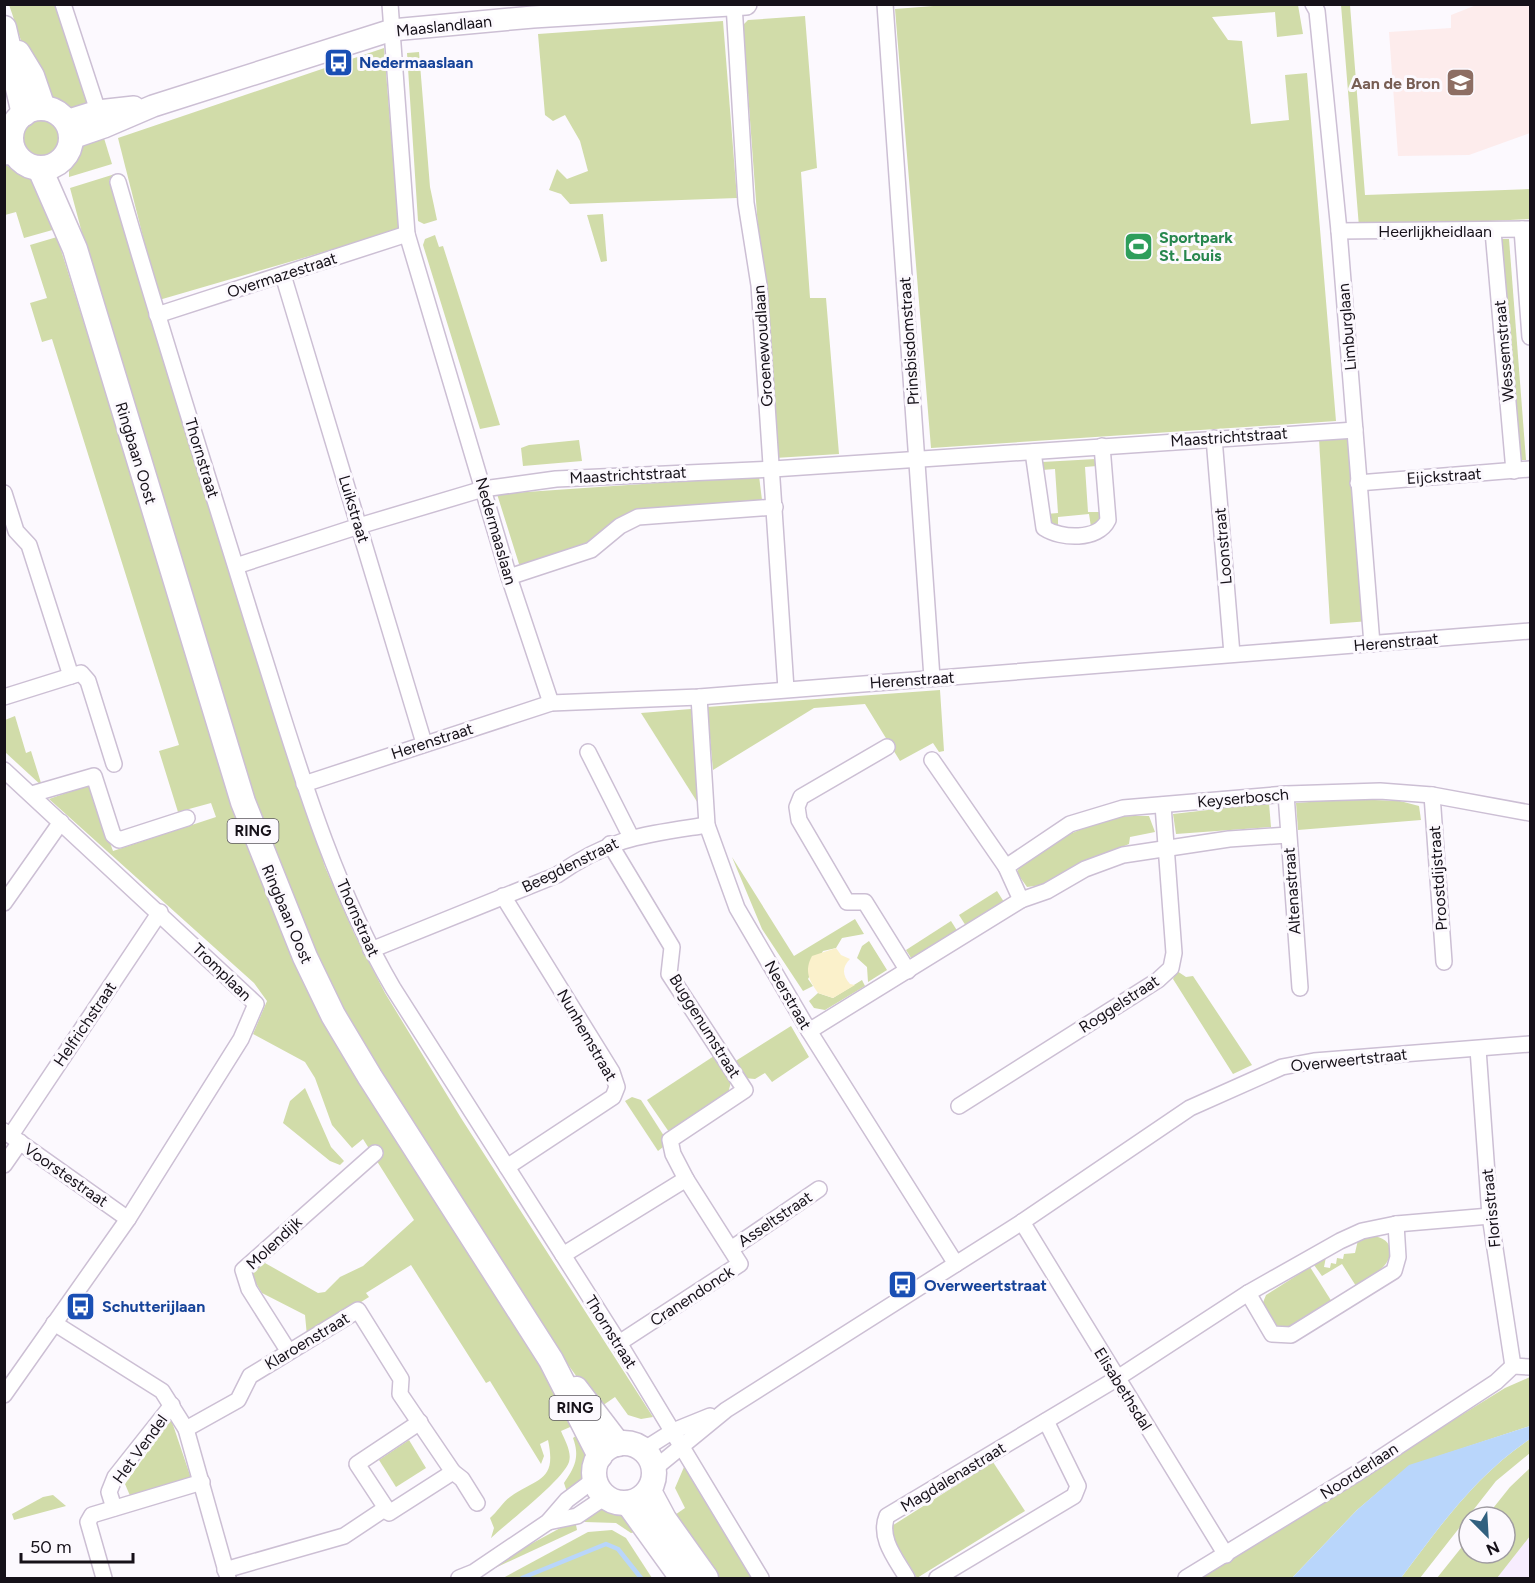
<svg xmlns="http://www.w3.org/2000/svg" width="1535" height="1583" viewBox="0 0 1535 1583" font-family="Figtree,sans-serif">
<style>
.built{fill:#f7edfe}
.education{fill:#fdecec}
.green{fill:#d1dca9}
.sand{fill:#fbf1cb}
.water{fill:#b9d6fb}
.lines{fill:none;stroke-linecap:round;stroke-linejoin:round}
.stream{stroke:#b9d6fb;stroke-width:4.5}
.street-casing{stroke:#ccbfd4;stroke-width:18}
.secondary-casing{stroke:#ccbfd4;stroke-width:24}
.primary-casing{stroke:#ccbfd4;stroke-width:27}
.street{stroke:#fff;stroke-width:15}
.secondary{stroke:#fff;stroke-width:21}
.primary{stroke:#fff;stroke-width:24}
.labels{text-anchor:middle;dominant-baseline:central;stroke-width:6;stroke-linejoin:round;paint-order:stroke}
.shield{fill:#fcf9fe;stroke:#5b575e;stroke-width:1.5}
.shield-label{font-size:15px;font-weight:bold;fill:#161119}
.street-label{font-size:16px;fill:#161119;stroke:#fcf9fe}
.transit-label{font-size:16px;font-weight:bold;fill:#164399;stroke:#fcf9fe;text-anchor:start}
.education-label{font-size:16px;font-weight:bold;fill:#785e54;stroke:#fcf9fe;text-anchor:end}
.leisure-label{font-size:16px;font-weight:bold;fill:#27864d;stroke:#fcf9fe;text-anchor:start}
</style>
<rect width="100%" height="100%" fill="#fcf9fe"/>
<path class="built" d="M1530 1525V1578H1472L1505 1553Z"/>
<path class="education" d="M1479 4 1530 5V133L1469 155 1398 156 1389 32 1451 28V15Z"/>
<g class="green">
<path d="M959 4 1298 5 1303 34 1277 37 1275 12 1212 17 1228 40 1242 41 1251 124 1289 120 1285 75 1307 73 1336 421 931 448 895 9Z"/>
<path d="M9 5H57L87 100 86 107C82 108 76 110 72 110 38 109 19 31 9 5Z"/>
<path d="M1341 5H1350L1365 195 1530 189V219L1359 227Z"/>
<path d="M805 16 817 168 801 172 810 298H826L839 454 775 458 743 25 748 20Z"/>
<path d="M723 21 737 198 570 204 561 194 549 190 557 169 567 179 588 171 580 141 565 115 553 121 545 115 538 34Z"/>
<path d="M384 48 399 230 159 300 118 138Z"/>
<path d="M419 52 430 187 437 220 424 224 418 221 407 53Z"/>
<circle cx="41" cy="138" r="18"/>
<path d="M103 135 112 164 69 177C68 153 82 143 103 135Z"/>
<path d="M5 165 31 176 56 229 24 238 16 212 5 215Z"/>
<path d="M115 174 116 178 109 180 325 867 354 933 385 993 461 1118 653 1417 641 1419 628 1415 615 1397 599 1408 527 1307 358 1039 306 940 271 858 108 330 70 188Z"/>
<path d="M603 214 607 261 601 262 587 215Z"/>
<path d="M435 235 439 247 443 246 500 425 480 429 423 245 425 239Z"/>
<path d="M57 237 242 828 272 904 577 1424 561 1431C565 1441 572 1452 569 1462 563 1480 507 1523 491 1538L494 1528 490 1518C497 1512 503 1502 510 1497 538 1477 557 1482 548 1440L540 1444 544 1456 541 1464 490 1381 486 1383 411 1265 366 1293 369 1297 307 1336 305 1315 262 1293 250 1274 265 1263 318 1293 325 1292 340 1277 363 1266 414 1220 363 1139 352 1148 332 1125 315 1078 305 1062 253 1034 267 1001 254 983 49 799 89 785 113 851 216 817 211 803 178 812 159 751 179 745 52 339 42 342 30 303 47 298 30 245Z"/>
<path d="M1496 239H1509L1526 460H1512Z"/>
<path d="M1348 438 1370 621 1330 624 1319 439Z"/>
<path d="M579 440 582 461 523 466 521 448 529 445Z"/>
<path d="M1096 459 1097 466 1085 467 1088 512H1100L1098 524 1091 527 1089 514 1058 517V528H1053L1046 514 1058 513 1055 469 1042 470V462Z"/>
<path d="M759 476 762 500 641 511 584 547 525 565 519 564 497 494Z"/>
<path d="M940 690 944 751 939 752 933 743 900 761 865 704 814 708 713 770 707 707Z"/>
<path d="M691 709 701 808 641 713Z"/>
<path d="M15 716 26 753 31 751 42 786 5 752V720Z"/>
<path d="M1349 799 1400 801 1419 806 1421 820 1298 830 1296 803Z"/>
<path d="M1269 803 1271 827 1176 834 1173 814Z"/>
<path d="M1142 816H1149L1155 832 1130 837 1129 844 1082 864 1049 884 1027 887 1017 873C1022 853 1092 822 1113 818 1122 816 1132 816 1142 816Z"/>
<path d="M732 857 794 956 855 919 864 934 842 938 836 948 823 951 808 979 813 986 803 991 762 929Z"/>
<path d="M997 891 1004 902 966 926 959 915Z"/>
<path d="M951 921 958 932 913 961 906 950Z"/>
<path d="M869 941 887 970 868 982 867 967 857 958 862 946Z"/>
<path d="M1177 971 1186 977 1193 976 1252 1065 1233 1074 1173 979Z"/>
<path d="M862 980 865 986 825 1010 814 1008 809 1001 818 993 833 998Z"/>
<path d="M791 1026 809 1057 772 1082 765 1073 755 1079 744 1078 734 1062Z"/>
<path d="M714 1056 731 1082 727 1097 669 1132 647 1100Z"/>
<path d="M305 1088 331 1147 344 1161 340 1165 330 1161 283 1123 290 1101Z"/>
<path d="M632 1097 641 1100 664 1136 663 1147 658 1151 625 1101Z"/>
<path d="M1370 1236C1392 1236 1397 1255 1381 1269 1374 1276 1364 1280 1356 1286L1342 1264 1322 1276 1314 1265 1326 1257 1324 1267 1330 1268 1331 1263 1336 1264 1337 1258 1343 1259 1344 1254 1355 1253 1358 1240Z"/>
<path d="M1310 1267 1332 1302 1287 1330 1275 1327 1262 1305 1266 1295Z"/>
<path d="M1530 1377V1426L1409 1466 1357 1510 1292 1578H1198L1505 1388Z"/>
<path d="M171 1419 192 1481 131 1498 125 1484Z"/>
<path d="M581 1432C589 1460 593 1473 567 1492L564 1483C575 1467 580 1457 573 1438Z"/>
<path d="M1530 1439V1453L1496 1481 1420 1578H1401C1440 1526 1475 1476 1530 1439Z"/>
<path d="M409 1440 426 1468 396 1487 379 1460Z"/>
<path d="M993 1462 1025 1511 917 1578 887 1529Z"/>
<path d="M684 1467 688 1469 756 1578H711L669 1519 685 1508 675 1488Z"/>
<path d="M1530 1468V1536L1497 1578H1437L1469 1538V1553H1505V1517H1486L1510 1487Z"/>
<path d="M53 1495 66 1506 14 1520 12 1514 43 1497Z"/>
<path d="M607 1507 625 1513 636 1532 631 1533 616 1523 585 1522 582 1516Z"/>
<path d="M575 1520 577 1530 495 1568 494 1564Z"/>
<path d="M612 1530 626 1538 652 1578H503L588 1532Z"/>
</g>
<path class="sand" d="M836 948 841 955 850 959C842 967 842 975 850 984L855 985 833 998 818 993C809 980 804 971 812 956Z"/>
<path class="water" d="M1530 1426V1439C1475 1476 1440 1526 1401 1578H1292L1357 1510 1409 1465Z"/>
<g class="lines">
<path class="stream" d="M522 1578 606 1544 618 1549 641 1578"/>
<defs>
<g id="street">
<path d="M63 4 98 111"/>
<path d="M390 4 407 234 509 577 551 703"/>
<path d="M734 4 746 203 759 285 786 689"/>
<path d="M885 4 932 678"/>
<path d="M1313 4 1317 11 1339 231 1372 644"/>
<path d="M4 139 11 137"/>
<path d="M4 157 17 156"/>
<path d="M118 182C161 331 209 480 255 629 294 750 328 877 393 988L619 1343 761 1578"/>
<path d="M1522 229 1530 337"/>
<path d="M1339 231 1530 229"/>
<path d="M1493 231 1514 471"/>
<path d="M283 275 424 743"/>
<path d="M157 315 407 234"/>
<path d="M1214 438 1232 654"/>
<path d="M1033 452 1044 528C1061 539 1098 541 1108 520L1102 446"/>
<path d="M1358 483 1530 469"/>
<path d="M4 493 16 531 29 545 71 676 81 673 88 681 114 764"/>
<path d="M236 566 359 526 483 489 556 479 773 469 1355 430"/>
<path d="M509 577 591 550 620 526 638 517 775 507"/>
<path d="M4 697 71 676"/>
<path d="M699 697 707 825 737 908 809 1031 956 1264"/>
<path d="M887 747 801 797 797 807 799 820 847 902H865L908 971"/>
<path d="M588 752 631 837"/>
<path d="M932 760 1006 867"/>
<path d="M4 770 256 1004 241 1039 128 1219 4 1395"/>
<path d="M304 784 551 703 699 697 1530 631"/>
<path d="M32 794 94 776 113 835 119 840 187 818"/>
<path d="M1286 794 1300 988"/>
<path d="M1432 795 1444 962"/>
<path d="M610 844 672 947 669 974 745 1090 670 1140 673 1154 686 1179"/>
<path d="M503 896 612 1072 617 1087 613 1097 507 1167"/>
<path d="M1021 900 1047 891 1085 869 1123 855 1229 839 1288 835"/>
<path d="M4 903 61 822"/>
<path d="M371 950 557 875C612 837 643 835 707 825"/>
<path d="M809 1031 1021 900 1006 867 1070 824 1123 808 1286 794 1380 791 1432 795 1530 813"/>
<path d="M1478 1049 1490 1216 1513 1366"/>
<path d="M959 1106 1158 980 1171 968 1174 953 1163 805"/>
<path d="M4 1131 128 1219"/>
<path d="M11 1135 160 912"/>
<path d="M4 1165 20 1142"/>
<path d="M1022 1222 1226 1555"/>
<path d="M731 1249 819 1189"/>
<path d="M563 1255 686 1179 740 1264 619 1343"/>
<path d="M1248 1293 1272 1334 1291 1335 1394 1271 1398 1257 1396 1224"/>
<path d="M54 1323 162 1391 186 1429 228 1578"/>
<path d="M289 1352 249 1289 243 1270 375 1153"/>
<path d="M186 1429 238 1400 250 1376 358 1310 401 1379 400 1394 453 1472 389 1513 386 1508 344 1536 225 1570"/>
<path d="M643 1450 673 1431 710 1416"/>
<path d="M654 1469 726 1410 1022 1222 1190 1108 1282 1067 1314 1061 1530 1044"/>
<path d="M453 1472 462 1479 477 1503"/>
<path d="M114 1508 109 1492 115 1477 172 1405"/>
<path d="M386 1508 357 1464 420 1422"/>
<path d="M548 1522 577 1516 605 1497"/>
<path d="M104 1578 88 1522 92 1515 202 1482"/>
<path d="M459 1578 474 1572 548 1522 567 1500 595 1479"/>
<path d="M907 1578C896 1559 878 1538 887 1516L1116 1379 1248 1293 1340 1241 1362 1231 1396 1224 1490 1216"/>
<path d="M937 1578 1074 1496 1078 1486 1046 1421"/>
<path d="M1186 1578 1359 1472 1496 1382 1513 1366 1530 1367"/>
</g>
<g id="secondary">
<path d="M66 121 98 111 134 107"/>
<path d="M72 138 104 127 153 106 392 30 533 17 746 4"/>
</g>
<g id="primary">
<path d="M4 28 24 114"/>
<path d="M18 53 32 76 43 108"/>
<circle cx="41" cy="138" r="30"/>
<path d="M40 169 75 249 243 802 305 957 333 1015 370 1077 551 1360 600 1456"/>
<path d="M576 1389 618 1444"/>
<circle cx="624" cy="1473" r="30"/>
<path d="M649 1491 664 1519 706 1578"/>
<path d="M628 1503 682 1578"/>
</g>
</defs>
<use href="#street" class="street-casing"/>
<use href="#secondary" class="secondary-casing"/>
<use href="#primary" class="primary-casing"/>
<use href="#street" class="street"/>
<use href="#secondary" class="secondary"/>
<use href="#primary" class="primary"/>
</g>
<defs>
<symbol id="bus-square" viewBox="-11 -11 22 22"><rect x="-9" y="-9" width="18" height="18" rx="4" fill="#1a4fb4" stroke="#fcf9fe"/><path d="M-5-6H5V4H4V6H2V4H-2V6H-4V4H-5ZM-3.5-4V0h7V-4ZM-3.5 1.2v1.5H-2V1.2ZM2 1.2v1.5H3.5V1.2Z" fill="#fff"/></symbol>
<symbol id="school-square" viewBox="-11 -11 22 22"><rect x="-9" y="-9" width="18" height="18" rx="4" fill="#8d6e63" stroke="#fcf9fe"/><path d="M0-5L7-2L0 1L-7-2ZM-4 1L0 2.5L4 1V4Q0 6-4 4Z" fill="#fff"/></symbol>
<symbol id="stadium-square" viewBox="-11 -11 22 22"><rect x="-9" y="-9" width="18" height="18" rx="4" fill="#2e9e5b" stroke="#fcf9fe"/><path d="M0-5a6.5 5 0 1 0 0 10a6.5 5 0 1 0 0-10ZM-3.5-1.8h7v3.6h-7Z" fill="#fff"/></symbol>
</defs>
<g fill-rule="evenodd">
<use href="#bus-square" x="322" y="46" width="33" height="33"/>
<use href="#school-square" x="1444" y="66" width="33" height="33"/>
<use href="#stadium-square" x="1122" y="230" width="33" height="33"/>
<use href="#bus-square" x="886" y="1268" width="33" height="33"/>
<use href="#bus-square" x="64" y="1290" width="33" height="33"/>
</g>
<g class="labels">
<g class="shield">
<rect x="227.5" y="819" width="51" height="24" rx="4.5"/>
<rect x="549.5" y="1396" width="51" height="24" rx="4.5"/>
</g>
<g class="shield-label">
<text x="253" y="831">RING</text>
<text x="575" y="1408">RING</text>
</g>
<g class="street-label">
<text transform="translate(444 26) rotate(-6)">Maaslandlaan</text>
<text x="1435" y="231">Heerlijkheidlaan</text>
<text transform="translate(282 275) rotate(-18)">Overmazestraat</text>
<text transform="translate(1347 327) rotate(-95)">Limburglaan</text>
<text transform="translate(909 341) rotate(-94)">Prinsbisdomstraat</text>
<text transform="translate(763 346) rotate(-94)">Groenewoudlaan</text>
<text transform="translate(1504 351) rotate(-95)">Wessemstraat</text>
<text transform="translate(1229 437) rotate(-4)">Maastrichtstraat</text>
<text transform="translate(136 453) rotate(73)">Ringbaan Oost</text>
<text transform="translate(202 458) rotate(73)">Thornstraat</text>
<text transform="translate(628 475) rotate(-3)">Maastrichtstraat</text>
<text transform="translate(1444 476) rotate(-4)">Eijckstraat</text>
<text transform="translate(354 509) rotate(73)">Luikstraat</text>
<text transform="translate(496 531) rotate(74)">Nedermaaslaan</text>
<text transform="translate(1223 546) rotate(-95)">Loonstraat</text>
<text transform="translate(1396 642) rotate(-5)">Herenstraat</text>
<text transform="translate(912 680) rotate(-4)">Herenstraat</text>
<text transform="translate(432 741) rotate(-18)">Herenstraat</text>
<text transform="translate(1243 798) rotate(-5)">Keyserbosch</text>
<text transform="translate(570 865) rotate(-26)">Beegdenstraat</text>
<text transform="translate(1438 878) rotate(-94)">Proostdijstraat</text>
<text transform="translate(1292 891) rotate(-94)">Altenastraat</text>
<text transform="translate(287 914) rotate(67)">Ringbaan Oost</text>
<text transform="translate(358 918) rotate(66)">Thornstraat</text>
<text transform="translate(222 972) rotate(44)">Tromplaan</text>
<text transform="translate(788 995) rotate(60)">Neerstraat</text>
<text transform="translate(1119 1004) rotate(-33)">Roggelstraat</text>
<text transform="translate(85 1024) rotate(-56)">Helfrichstraat</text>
<text transform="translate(705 1026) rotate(58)">Buggenumstraat</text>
<text transform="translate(587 1035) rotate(60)">Nunhemstraat</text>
<text transform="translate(1349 1060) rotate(-6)">Overweertstraat</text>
<text transform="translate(66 1175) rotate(35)">Voorstestraat</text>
<text transform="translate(1491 1208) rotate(-96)">Florisstraat</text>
<text transform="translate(775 1219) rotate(-34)">Asseltstraat</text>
<text transform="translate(274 1243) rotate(-43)">Molendijk</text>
<text transform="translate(692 1296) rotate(-33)">Cranendonck</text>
<text transform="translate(611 1332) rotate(58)">Thornstraat</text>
<text transform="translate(307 1341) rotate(-31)">Klaroenstraat</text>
<text transform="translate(1123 1389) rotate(58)">Elisabethsdal</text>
<text transform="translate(140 1449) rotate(-54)">Het Vendel</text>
<text transform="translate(1359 1471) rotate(-33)">Noorderlaan</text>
<text transform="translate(953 1477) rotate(-31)">Magdalenastraat</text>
</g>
<g class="transit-label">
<text x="359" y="62">Nedermaaslaan</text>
<text x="924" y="1285">Overweertstraat</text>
<text x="102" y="1306">Schutterijlaan</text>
</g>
<g class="education-label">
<text x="1440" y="83">Aan de Bron</text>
</g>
<g class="leisure-label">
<text x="1159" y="237">Sportpark<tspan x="1159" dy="18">St. Louis</tspan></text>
</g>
</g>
<rect width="1535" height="1583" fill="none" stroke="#161119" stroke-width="12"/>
<g transform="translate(1487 1535) rotate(156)"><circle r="28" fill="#fcf9fe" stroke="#a09ca2" stroke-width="1.5"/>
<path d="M0-4.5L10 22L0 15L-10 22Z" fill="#31607f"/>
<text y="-9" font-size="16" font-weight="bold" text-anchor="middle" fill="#161119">N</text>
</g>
<path d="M21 1553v9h112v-9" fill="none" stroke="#161119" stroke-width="3"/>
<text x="30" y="1553" font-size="18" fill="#161119" stroke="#fcf9fe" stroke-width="4.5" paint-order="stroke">50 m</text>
</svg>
